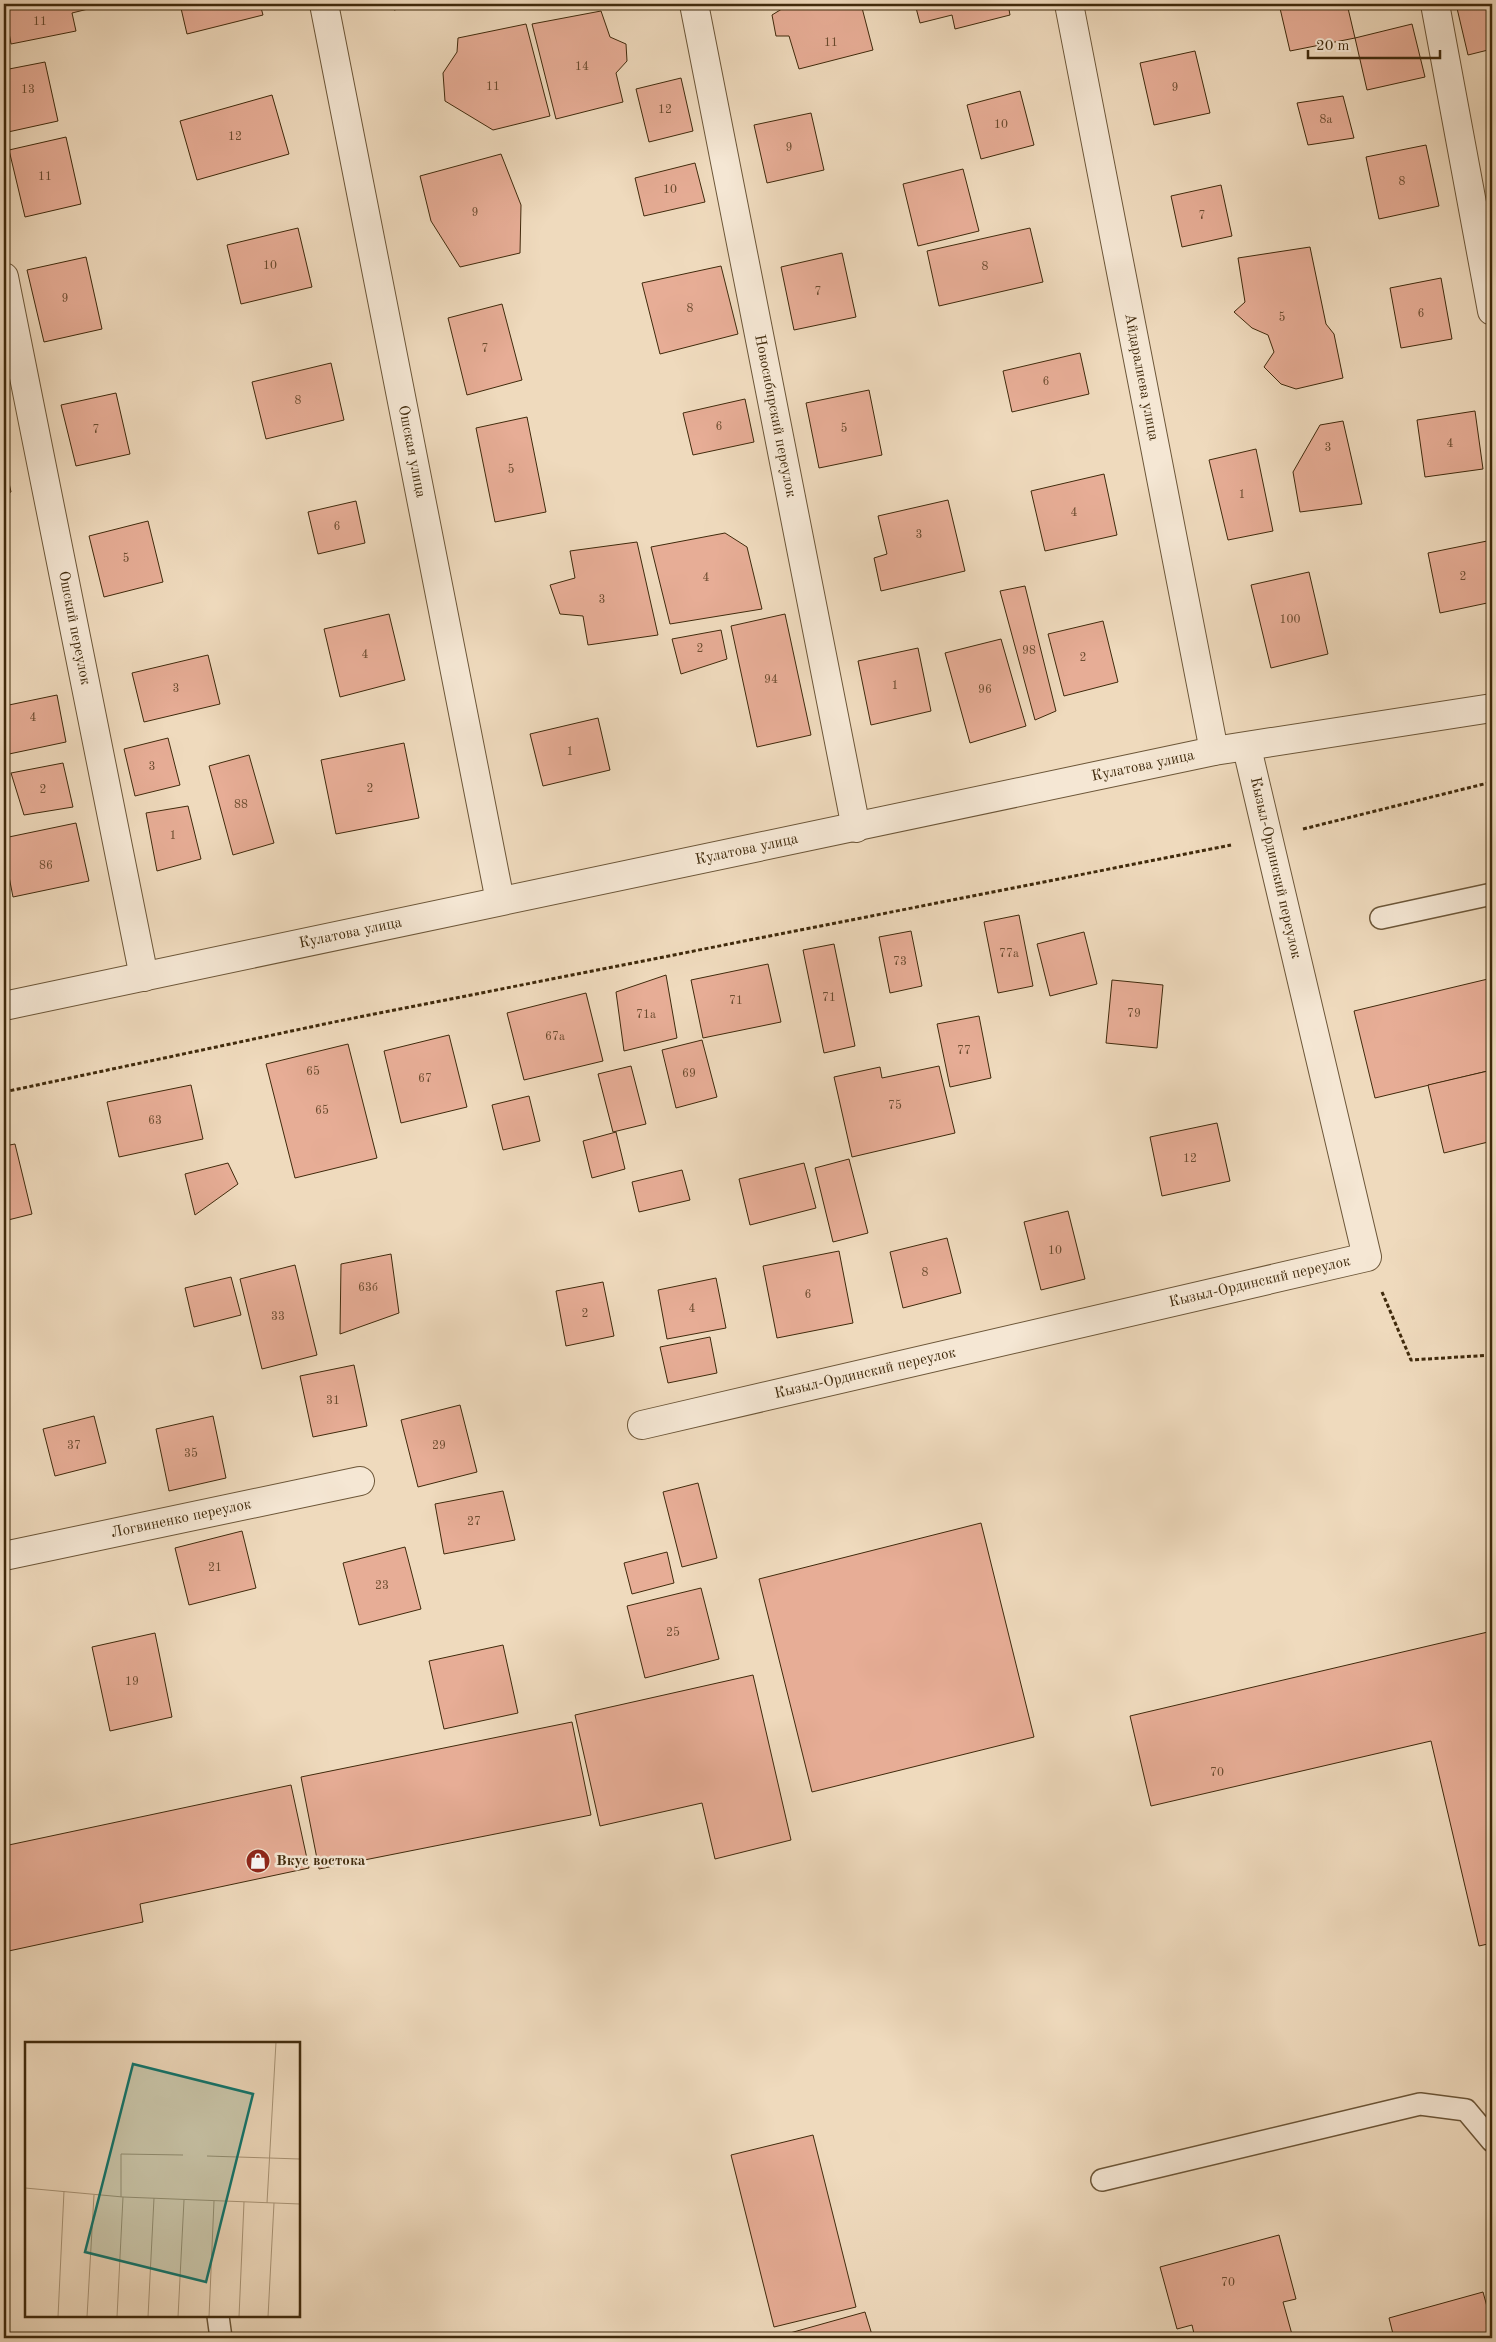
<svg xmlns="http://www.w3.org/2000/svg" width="1496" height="2342" viewBox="0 0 1496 2342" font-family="'Old Standard TT',serif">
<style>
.building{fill:#e7ad96;stroke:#402a0c}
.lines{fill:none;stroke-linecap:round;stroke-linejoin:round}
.lane-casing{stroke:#6c5638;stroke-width:24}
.street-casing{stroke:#6c5638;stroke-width:30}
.path{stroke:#402a0c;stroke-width:3;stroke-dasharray:4 2.5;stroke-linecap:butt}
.lane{stroke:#f5e7d4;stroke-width:21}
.street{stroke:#f5e7d4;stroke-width:28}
.labels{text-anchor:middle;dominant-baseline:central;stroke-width:5;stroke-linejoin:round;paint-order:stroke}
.number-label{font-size:12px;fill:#6a4b2e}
.street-label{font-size:15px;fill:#402a0c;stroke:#f5e7d4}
.poi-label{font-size:15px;font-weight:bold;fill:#402a0c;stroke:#f5e7d4;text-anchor:start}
.inset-road{fill:none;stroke:#a99476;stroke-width:1}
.view{fill:#0f766e;fill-opacity:0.15;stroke:#0f766e;stroke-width:2.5}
.inset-edge{fill:none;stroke:#402a0c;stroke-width:2.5}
</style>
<rect width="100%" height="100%" fill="#efdabd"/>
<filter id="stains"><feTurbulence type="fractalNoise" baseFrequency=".004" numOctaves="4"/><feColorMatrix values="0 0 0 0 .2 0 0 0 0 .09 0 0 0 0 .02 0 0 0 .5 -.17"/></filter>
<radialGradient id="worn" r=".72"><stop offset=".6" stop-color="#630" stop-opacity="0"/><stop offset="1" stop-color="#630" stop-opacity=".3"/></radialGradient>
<g class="building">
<path d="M4 4H104V5L72 13 76 31 11 44Z"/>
<path d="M180 4H260L263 15 187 34Z"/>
<path d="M392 4H421L394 10Z"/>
<path d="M785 4H861L873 50 799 69 789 36H776L772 15 785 7Z"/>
<path d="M915 4H1008L1010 15 955 29 952 15 920 23Z"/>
<path d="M1279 4H1347L1355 38 1290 51Z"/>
<path d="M1456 4H1492V49L1468 55Z"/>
<path d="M601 11 610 37 626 44 627 61 616 73 623 102 556 119 532 24Z"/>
<path d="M526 24 550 116 493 130 445 101 443 73 457 52 458 38Z"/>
<path d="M1412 24 1425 77 1367 90 1355 38Z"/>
<path d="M1195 51 1210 113 1154 125 1140 63Z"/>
<path d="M45 62 58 121 8 132 4 109V70Z"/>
<path d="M681 78 693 131 649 142 636 89Z"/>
<path d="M1020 91 1034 145 981 159 967 105Z"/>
<path d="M272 95 289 154 197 180 180 121Z"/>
<path d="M1343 96 1354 138 1308 145 1297 103Z"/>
<path d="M811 113 824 170 767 183 754 125Z"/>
<path d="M1492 114V138L1488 115Z"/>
<path d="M66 137 81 204 25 217 9 150Z"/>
<path d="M1426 145 1439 206 1379 219 1366 157Z"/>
<path d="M501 154 521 205 520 253 460 267 431 221 420 176Z"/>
<path d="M695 163 705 202 644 216 635 178Z"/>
<path d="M963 169 979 231 918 246 903 184Z"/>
<path d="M1221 185 1232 236 1182 247 1171 196Z"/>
<path d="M298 228 312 287 241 304 227 245Z"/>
<path d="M1030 228 1043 282 939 306 927 251Z"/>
<path d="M1310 247 1326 324 1334 334 1343 378 1296 389 1281 384 1264 367 1274 352 1268 335 1252 328 1234 312 1245 302 1238 258Z"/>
<path d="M842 253 856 317 794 330 781 267Z"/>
<path d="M86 257 102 329 44 342 27 270Z"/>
<path d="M721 266 738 334 660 354 642 283Z"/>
<path d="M1441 278 1452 339 1401 348 1390 288Z"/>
<path d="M502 304 522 380 467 395 448 318Z"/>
<path d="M1080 353 1089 394 1012 412 1003 371Z"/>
<path d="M331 363 344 420 266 439 252 382Z"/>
<path d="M869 390 882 455 819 468 806 403Z"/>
<path d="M116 393 130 454 76 466 61 405Z"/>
<path d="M745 399 754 442 693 455 683 413Z"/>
<path d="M1475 411 1483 469 1425 477 1417 420Z"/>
<path d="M527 417 546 512 495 522 476 428Z"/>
<path d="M1343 421 1362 504 1300 512 1293 472 1320 425Z"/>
<path d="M1256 449 1273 531 1228 540 1209 460Z"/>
<path d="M4 460 11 492 4 494Z"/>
<path d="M1104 474 1117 535 1045 551 1031 491Z"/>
<path d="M948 500 965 571 881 591 874 558 887 554 878 516Z"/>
<path d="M356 501 365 543 318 554 308 512Z"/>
<path d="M148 521 163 582 104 597 89 536Z"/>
<path d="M725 533 747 547 762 609 670 624 651 547Z"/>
<path d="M1492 540V602L1440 613 1428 553Z"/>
<path d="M637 542 658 635 588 645 583 616 560 614 550 585 575 578 570 551Z"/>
<path d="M1309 572 1328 654 1271 668 1251 585Z"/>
<path d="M1025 586 1056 711 1035 720 1000 591Z"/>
<path d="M389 614 405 680 340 697 324 629Z"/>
<path d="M785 614 811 735 757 747 731 626Z"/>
<path d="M1103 621 1118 682 1064 696 1048 634Z"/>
<path d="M721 630 727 659 681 674 672 639Z"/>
<path d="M1001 639 1026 726 970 743 945 653Z"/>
<path d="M918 648 931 711 871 725 858 661Z"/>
<path d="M208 655 220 704 144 722 132 673Z"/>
<path d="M57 695 66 742 9 754 4 731V706Z"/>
<path d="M598 718 610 770 543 786 530 734Z"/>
<path d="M168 738 180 785 135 796 124 749Z"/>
<path d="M404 743 419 818 336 834 321 760Z"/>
<path d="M249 755 274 843 233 855 209 766Z"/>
<path d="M63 763 73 807 24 815 11 773Z"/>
<path d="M188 806 201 859 157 871 146 813Z"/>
<path d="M76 823 89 881 13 897 4 851V838Z"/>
<path d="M1019 915 1033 986 998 993 984 922Z"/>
<path d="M911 931 922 986 890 993 879 937Z"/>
<path d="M1084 932 1097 984 1050 996 1037 944Z"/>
<path d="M834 944 855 1046 824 1053 803 950Z"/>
<path d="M768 964 781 1022 703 1038 691 980Z"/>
<path d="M666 975 677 1038 624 1051 616 992Z"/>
<path d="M1492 978V1070L1375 1098 1354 1011Z"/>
<path d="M1112 980 1163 985 1157 1048 1106 1043Z"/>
<path d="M586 993 603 1061 524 1080 507 1013Z"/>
<path d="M979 1016 991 1078 950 1087 937 1024Z"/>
<path d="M449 1035 467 1107 401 1123 384 1051Z"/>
<path d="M702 1040 717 1097 676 1108 662 1050Z"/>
<path d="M348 1044 377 1158 295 1178 266 1064Z"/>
<path d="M631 1066 646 1124 613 1132 598 1074Z"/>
<path d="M939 1066 955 1133 852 1157 834 1077 880 1067 882 1078Z"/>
<path d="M1492 1070V1141L1444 1153 1428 1085Z"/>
<path d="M191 1085 203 1139 119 1157 107 1102Z"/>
<path d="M529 1096 540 1141 503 1150 492 1105Z"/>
<path d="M1217 1123 1230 1181 1162 1196 1150 1137Z"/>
<path d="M616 1132 625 1169 592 1178 583 1141Z"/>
<path d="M15 1144 32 1214 4 1221V1146Z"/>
<path d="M849 1159 868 1233 833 1242 815 1168Z"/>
<path d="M228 1163 238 1184 195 1215 185 1174Z"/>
<path d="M804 1163 816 1208 750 1225 739 1179Z"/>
<path d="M682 1170 690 1200 639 1212 632 1182Z"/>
<path d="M1068 1211 1085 1279 1041 1290 1024 1222Z"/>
<path d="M947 1238 961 1293 903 1308 890 1252Z"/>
<path d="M839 1251 853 1323 777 1338 763 1266Z"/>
<path d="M391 1254 399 1313 340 1334 341 1264Z"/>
<path d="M295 1265 317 1355 262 1369 240 1279Z"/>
<path d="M231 1277 241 1315 194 1327 185 1288Z"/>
<path d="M716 1278 726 1328 667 1339 658 1290Z"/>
<path d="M603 1282 614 1336 566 1346 556 1291Z"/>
<path d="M710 1337 717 1373 668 1383 660 1347Z"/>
<path d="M354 1365 367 1426 313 1437 300 1376Z"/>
<path d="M460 1405 477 1472 418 1487 401 1420Z"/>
<path d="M94 1416 106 1463 55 1476 43 1429Z"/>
<path d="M213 1416 226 1478 169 1491 156 1429Z"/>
<path d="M698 1483 717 1558 682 1567 663 1492Z"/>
<path d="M503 1491 515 1540 444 1554 435 1504Z"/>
<path d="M981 1523 1034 1737 812 1792 759 1579Z"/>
<path d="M242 1531 256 1588 189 1605 175 1548Z"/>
<path d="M405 1547 421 1609 359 1625 343 1563Z"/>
<path d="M667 1552 674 1583 632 1594 624 1563Z"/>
<path d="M701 1588 719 1659 645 1678 627 1606Z"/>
<path d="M1492 1631V1943L1479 1946 1431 1741 1151 1806 1130 1716Z"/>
<path d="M155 1633 172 1717 110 1731 92 1647Z"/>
<path d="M503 1645 518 1713 444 1729 429 1661Z"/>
<path d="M753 1675 791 1840 715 1859 702 1803 600 1826 575 1715Z"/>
<path d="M572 1722 591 1815 319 1869 301 1777Z"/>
<path d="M291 1785 309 1868 140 1904 143 1922 4 1952V1846Z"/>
<path d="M813 2135 856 2307 774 2327 731 2155Z"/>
<path d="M1279 2235 1296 2299 1283 2302 1293 2338H1195L1192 2325 1177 2329 1160 2267Z"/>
<path d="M1483 2292 1492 2325V2338H1394L1389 2318Z"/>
<path d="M865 2312 873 2338H772Z"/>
</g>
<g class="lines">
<defs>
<g id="lane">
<path d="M1381 918 1492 894"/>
<path d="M1102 2180 1420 2104 1466 2110 1492 2141"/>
<path d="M218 2316 221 2338"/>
</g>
<g id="street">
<path id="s1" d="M324 4 500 901"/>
<path id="s2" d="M694 4 856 828"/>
<path id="s3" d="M1069 4 1214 751"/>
<path d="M1435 4 1492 311"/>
<path id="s4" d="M4 277 144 977"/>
<path id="s5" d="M4 1006 1214 751 1492 708"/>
<path id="s6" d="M642 1425 1367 1257 1247 748"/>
<path id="s7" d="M4 1556 360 1481"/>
</g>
</defs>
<use href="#lane" class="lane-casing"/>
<use href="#street" class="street-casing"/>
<g class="path">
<path d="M1303 829 1492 782"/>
<path d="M4 1092 334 1022 1231 845"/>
<path d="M1382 1292 1411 1360 1492 1355"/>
</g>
<use href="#lane" class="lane"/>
<use href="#street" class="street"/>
</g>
<defs>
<symbol id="shop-disc" viewBox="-11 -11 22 22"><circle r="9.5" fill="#8f2418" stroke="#f5e7d4"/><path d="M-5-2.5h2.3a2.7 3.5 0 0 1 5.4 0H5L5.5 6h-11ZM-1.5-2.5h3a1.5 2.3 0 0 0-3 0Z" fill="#fff"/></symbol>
</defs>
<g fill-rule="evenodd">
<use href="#shop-disc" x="244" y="1847" width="28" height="28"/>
</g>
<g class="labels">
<g class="number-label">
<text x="40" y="22">11</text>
<text x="831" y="43">11</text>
<text x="582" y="67">14</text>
<text x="493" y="87">11</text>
<text x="1175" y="88">9</text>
<text x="28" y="90">13</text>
<text x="665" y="110">12</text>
<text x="1326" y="120">8а</text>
<text x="1001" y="125">10</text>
<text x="235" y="137">12</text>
<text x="789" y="148">9</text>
<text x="45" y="177">11</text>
<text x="1402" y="182">8</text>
<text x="670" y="190">10</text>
<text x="475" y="213">9</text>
<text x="1202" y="216">7</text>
<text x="270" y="266">10</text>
<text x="985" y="267">8</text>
<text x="818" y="292">7</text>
<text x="65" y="299">9</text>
<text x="690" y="309">8</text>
<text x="1421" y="314">6</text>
<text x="1282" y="318">5</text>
<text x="485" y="349">7</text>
<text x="1046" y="382">6</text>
<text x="298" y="401">8</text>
<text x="719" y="427">6</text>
<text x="844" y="429">5</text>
<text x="96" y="430">7</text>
<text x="1450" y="444">4</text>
<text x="1328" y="448">3</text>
<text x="511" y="470">5</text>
<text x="1242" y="495">1</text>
<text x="1074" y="513">4</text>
<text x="337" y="527">6</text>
<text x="919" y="535">3</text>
<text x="126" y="559">5</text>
<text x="1463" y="577">2</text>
<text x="706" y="578">4</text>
<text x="602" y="600">3</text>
<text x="1290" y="620">100</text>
<text x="700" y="649">2</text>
<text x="1029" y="651">98</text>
<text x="365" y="655">4</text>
<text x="1083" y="658">2</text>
<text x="771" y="680">94</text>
<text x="895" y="686">1</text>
<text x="176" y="689">3</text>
<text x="985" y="690">96</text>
<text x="33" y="718">4</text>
<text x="570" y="752">1</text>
<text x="152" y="767">3</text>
<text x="370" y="789">2</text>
<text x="43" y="790">2</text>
<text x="241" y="805">88</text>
<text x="173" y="836">1</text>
<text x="46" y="866">86</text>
<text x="1009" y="954">77а</text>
<text x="900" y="962">73</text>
<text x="829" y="998">71</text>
<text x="736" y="1001">71</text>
<text x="1134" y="1014">79</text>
<text x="646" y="1015">71а</text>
<text x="555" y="1037">67а</text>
<text x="964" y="1051">77</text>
<text x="313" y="1072">65</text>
<text x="689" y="1074">69</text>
<text x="425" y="1079">67</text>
<text x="895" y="1106">75</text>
<text x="322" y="1111">65</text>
<text x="155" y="1121">63</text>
<text x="1190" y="1159">12</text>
<text x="1055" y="1251">10</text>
<text x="925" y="1273">8</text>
<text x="368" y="1288">63б</text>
<text x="808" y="1295">6</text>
<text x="692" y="1309">4</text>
<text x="585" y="1314">2</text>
<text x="278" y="1317">33</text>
<text x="333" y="1401">31</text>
<text x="74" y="1446">37</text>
<text x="439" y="1446">29</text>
<text x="191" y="1454">35</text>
<text x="474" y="1522">27</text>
<text x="215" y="1568">21</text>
<text x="382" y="1586">23</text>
<text x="673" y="1633">25</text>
<text x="132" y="1682">19</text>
<text x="1217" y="1773">70</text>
<text x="1228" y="2283">70</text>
</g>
<g class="street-label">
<text stroke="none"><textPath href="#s3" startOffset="380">Айдаралиева улица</textPath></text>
<text stroke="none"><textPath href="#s2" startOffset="420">Новосибирский переулок</textPath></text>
<text stroke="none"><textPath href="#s1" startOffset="456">Ошская улица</textPath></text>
<text stroke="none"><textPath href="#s4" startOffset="358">Ошский переулок</textPath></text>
<text stroke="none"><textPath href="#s5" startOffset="1164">Кулатова улица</textPath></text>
<text stroke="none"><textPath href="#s5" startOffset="759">Кулатова улица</textPath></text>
<text transform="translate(1275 868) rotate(77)">Кызыл-Ординский переулок</text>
<text stroke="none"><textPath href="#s5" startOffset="354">Кулатова улица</textPath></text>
<text stroke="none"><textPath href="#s6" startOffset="634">Кызыл-Ординский переулок</textPath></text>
<text stroke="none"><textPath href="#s6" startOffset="229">Кызыл-Ординский переулок</textPath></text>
<text stroke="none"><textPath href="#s7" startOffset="181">Логвиненко переулок</textPath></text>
</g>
<g class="poi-label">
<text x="276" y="1861">Вкус востока</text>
</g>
</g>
<g transform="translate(25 2042)">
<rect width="275" height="275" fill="#efdabd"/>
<path class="inset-road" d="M182 114 275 117M0 146 98 155 275 162M96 155V112L158 113M242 161 251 0M33 275 39 149M62 275 69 153M92 275 98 155M123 275 129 156M153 275 159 158M184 275 189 159M214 275 219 160M243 275 249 161M274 275 275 260"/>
<path class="view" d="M108 22 228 52 181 240 60 210Z"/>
<rect width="275" height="275" class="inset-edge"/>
</g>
<rect width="1496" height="2342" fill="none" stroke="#efdabd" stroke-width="20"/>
<rect x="5" y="5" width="1486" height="2332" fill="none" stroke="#402a0c" stroke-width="2.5"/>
<rect x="10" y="10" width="1476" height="2322" fill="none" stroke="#402a0c"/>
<path d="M1308 50v8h132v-8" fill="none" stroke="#402a0c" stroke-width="2.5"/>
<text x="1316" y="50" font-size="15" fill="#402a0c" stroke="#f5e7d4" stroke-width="4" paint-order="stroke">20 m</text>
<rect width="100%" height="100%" filter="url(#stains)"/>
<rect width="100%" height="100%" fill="url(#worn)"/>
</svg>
